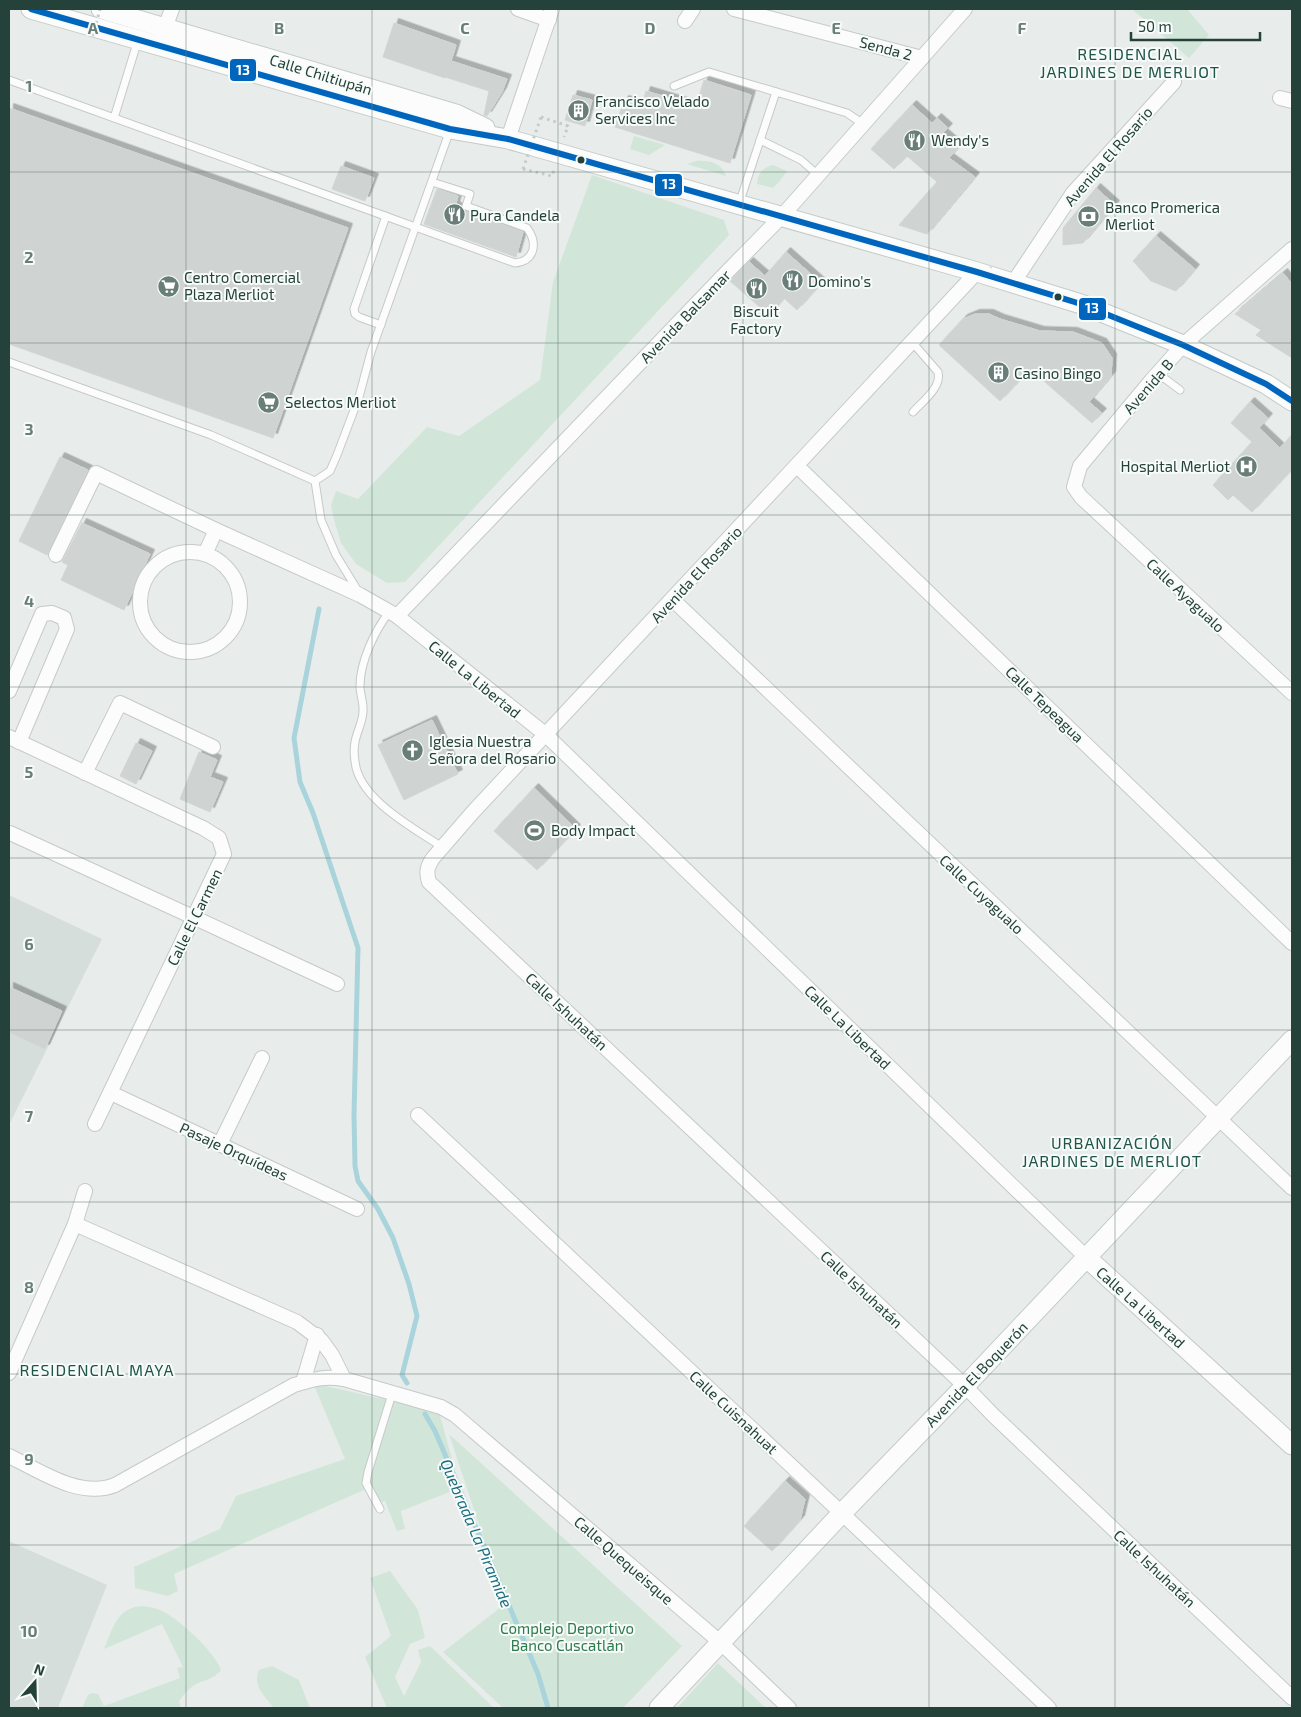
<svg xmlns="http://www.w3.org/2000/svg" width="1301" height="1717" viewBox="0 0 1301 1717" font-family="'Exo 2',sans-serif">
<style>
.built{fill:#d6dedb}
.green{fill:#d1e6d8}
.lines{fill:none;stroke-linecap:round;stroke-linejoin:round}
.stream{stroke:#a9d4db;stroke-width:5}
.building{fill:#cfd4d2;stroke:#d1d6d4;filter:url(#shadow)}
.lane-casing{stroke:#c5cac8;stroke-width:9}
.street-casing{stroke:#c5cac8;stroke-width:16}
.secondary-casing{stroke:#c3cbc8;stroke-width:21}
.path{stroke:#c3ccca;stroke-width:3;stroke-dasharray:2.5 4;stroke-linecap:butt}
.lane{stroke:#fcfcfc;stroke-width:7}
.street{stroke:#fcfcfc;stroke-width:14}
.secondary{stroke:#fcfcfc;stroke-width:19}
.path-bridge{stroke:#c3ccca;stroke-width:3;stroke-dasharray:2.5 4;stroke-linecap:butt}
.bus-1-casing{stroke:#f7fbf9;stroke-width:10}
.bus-1{stroke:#0065bd;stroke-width:6}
.grid{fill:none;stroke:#697e78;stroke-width:1;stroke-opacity:0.55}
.bus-dot{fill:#24423a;stroke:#f7fbf9;stroke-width:2}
.labels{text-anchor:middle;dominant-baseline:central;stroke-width:4;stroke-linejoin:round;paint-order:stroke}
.street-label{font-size:15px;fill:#24423a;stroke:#f7fbf9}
.poi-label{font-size:15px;fill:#24423a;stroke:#f7fbf9;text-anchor:start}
.park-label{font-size:15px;fill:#2d7a4b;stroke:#f7fbf9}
.neighbourhood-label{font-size:16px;letter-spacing:1px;fill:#1f5548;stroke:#f7fbf9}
.water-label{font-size:16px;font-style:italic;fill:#1c6f80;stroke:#f7fbf9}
.grid-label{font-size:16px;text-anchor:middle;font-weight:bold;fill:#697e78;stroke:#f7fbf9;stroke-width:4;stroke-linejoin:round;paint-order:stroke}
.line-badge{stroke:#f7fbf9;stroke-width:2}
.badge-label{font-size:14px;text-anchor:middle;font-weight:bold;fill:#fff}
</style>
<defs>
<filter id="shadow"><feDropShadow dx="4.5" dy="-4.5" stdDeviation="0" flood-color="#0004"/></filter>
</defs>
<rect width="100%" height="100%" fill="#e8edeb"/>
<g class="built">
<path d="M9 895 102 939 9 1125Z"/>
<path d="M9 1541 107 1585 58 1708H9Z"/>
</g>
<g class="green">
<path d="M1132 9H1187L1209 35 1189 58Z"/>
<path d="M634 136 665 145 649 155 630 149Z"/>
<path d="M696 161C709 160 722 163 726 176L687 164Z"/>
<path d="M773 165 787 171 779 182 773 188 757 184C758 173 762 168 773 165Z"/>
<path d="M592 175 724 220 729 235 405 582 387 583 356 564 341 543 334 520 331 505 336 491 358 499 427 427 459 436 540 380 553 282Z"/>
<path d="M313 1383 439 1412 460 1488 401 1511 405 1529 397 1531 385 1501 373 1504 366 1489 174 1574 178 1591 168 1596 135 1588 134 1567 220 1529 236 1496 345 1459Z"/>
<path d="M449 1434 682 1646 623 1708H503L443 1652 505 1604Z"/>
<path d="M390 1571 418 1610 425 1638 410 1644 395 1677 404 1696 421 1662 418 1650 430 1646 494 1708H387L365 1657 391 1636 370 1578Z"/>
<path d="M142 1606C149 1607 156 1608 162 1611 179 1619 215 1652 221 1670 212 1681 204 1679 193 1686 187 1690 183 1696 179 1701L181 1708H82L88 1695 92 1693 98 1694 104 1706 180 1678 177 1668 183 1667 162 1624 104 1649C113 1629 116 1608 142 1606Z"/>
<path d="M718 1663 766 1708H677Z"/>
<path d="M272 1666 299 1680 310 1708H274C264 1695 252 1686 259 1670Z"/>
</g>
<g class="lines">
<g class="stream">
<path d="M319 609 294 738 300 782 313 813 358 948 354 1115 355 1166 358 1181 378 1209 393 1238 409 1284 417 1316 402 1375 407 1383"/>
<path d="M425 1414 435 1431 538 1674 548 1708"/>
</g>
</g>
<g class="building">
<path d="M394 23 456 45 451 61 507 79 502 92 487 116 484 115 489 91 445 77V78L383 57Z"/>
<path d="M704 80 751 95 730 163 615 127 624 100 642 105 646 91 696 106Z"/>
<path d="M573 95 592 100 585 126 565 120Z"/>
<path d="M912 105 932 123 937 118 948 128 943 133 959 147 949 158 975 177 927 234 899 225 937 182 907 156 894 169 871 149Z"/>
<path d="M9 108 348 228 273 438 9 344Z"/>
<path d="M341 166 374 178 365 201 332 189Z"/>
<path d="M1096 188 1115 205 1083 243 1063 245V228Z"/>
<path d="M437 189 458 196 455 206 464 211 523 232 516 257 424 224Z"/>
<path d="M1156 236 1195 269 1176 291 1151 281 1133 261Z"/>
<path d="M786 252 821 283 797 310 784 298 769 315 730 281 749 262 765 276Z"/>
<path d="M1283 273 1292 284V358L1256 335 1261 330 1235 314Z"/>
<path d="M975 314H989L1000 319 1040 331 1073 332 1102 343 1112 358 1111 376 1089 402 1102 413 1092 423 1030 369 1000 401 939 345 963 319Z"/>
<path d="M1250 402 1268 418 1259 428 1280 448 1292 435V469L1252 512 1233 495 1228 500 1213 485 1252 442 1231 423Z"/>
<path d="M60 457 88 470 47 555 19 541Z"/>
<path d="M82 523 150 554 124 610 61 580 68 565 62 562Z"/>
<path d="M432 720 458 774 404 800 378 745Z"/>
<path d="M136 743 152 751 136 784 120 776Z"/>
<path d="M199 752 217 760 210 777 223 782 210 812 180 799Z"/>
<path d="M534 788 576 829 537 870 494 831Z"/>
<path d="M9 987 62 1011 45 1049 9 1032Z"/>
<path d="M785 1481 805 1499 800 1520 772 1551 744 1526Z"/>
</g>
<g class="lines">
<defs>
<g id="lane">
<path d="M9 80 515 263C535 261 538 243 527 228L466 206 470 194 432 182"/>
<path d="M674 86 709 72 847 113 863 124"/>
<path d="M114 118 138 40"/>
<path d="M760 140 801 160 818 175"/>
<path d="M739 204 776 92"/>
<path d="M381 325 359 317 355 314 354 309 386 216"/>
<path d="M912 342 938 372C942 387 923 401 913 412"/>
<path d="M9 362 211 435 315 481"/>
<path d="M1154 380 1164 378 1180 390"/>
<path d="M315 481 330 471 337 455 359 397 371 352 450 130"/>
<path d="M315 481 321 520 336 555 358 591"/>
<path d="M389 612C375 631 360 661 360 686 360 693 363 701 363 708 364 721 357 730 355 742 354 747 354 755 355 761 358 799 414 828 442 847"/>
<path d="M380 1509 366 1483 368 1472 392 1394"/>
</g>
<g id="street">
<path d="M518 9 549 20"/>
<path d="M734 9 922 58"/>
<path d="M685 21 693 9"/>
<path d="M162 36 172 9"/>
<path d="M1280 98 1292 101"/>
<path d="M508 139 552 9"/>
<path d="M1292 249 1183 345 1151 381 1080 466 1074 487 1081 497 1292 693"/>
<path d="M977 272 473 812 433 858C427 867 426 872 429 882L965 1386 994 1416 1292 1698"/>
<path d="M1013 283 1073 193 1174 82"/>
<path d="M797 466 1292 943"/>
<circle cx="190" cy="602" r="50"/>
<path d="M205 554 216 530"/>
<path d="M56 555 96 473 216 530 360 595 397 616 545 734 1087 1258"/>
<path d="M672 599 1292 1188"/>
<path d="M397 616 724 275 782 216 965 9"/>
<path d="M9 691 42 614 52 613 64 618 67 629 19 742"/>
<path d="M9 737 203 828 219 838 224 854 95 1124"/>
<path d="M85 773 120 703 213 747"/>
<path d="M10 833 193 917 337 984"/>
<path d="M111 1093 357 1209"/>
<path d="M418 1115 1049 1708"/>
<path d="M220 1144 262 1058"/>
<path d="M75 1224 297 1322 321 1340 332 1355 344 1379"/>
<path d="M9 1373 75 1224 85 1191"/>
<path d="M303 1382 317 1335"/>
<path d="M9 1456C40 1471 80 1499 115 1485L294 1385C315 1379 322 1376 344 1379L441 1407 455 1415 720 1642 789 1708"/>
</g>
<g id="secondary">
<path d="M31 9 450 129 508 139 540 148 977 272 1081 304 1183 345 1266 384 1292 401"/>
<path d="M101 9 456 114 485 128"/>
<path d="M1087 1258 1292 1445"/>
<path d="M659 1708 842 1513 965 1386 1292 1040"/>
</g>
</defs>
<use href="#lane" class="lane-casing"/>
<use href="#street" class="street-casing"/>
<use href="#secondary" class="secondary-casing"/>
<g class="path">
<path d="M541 117 568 126 564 137"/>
<path d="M523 169 552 176 554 170"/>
</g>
<use href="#lane" class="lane"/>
<use href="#street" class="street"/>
<use href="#secondary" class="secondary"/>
<g class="path-bridge">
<path d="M93 36 100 9"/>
<path d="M523 169 541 117"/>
<path d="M984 279 991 267"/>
</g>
<defs>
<path id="bus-1" d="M31 9 450 129 508 139 540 148 977 272 1081 304 1183 345 1266 384 1292 401"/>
</defs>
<use href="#bus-1" class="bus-1-casing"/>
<use href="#bus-1" class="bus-1"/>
</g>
<path class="grid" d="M186 9V1708M372 9V1708M558 9V1708M743 9V1708M929 9V1708M1115 9V1708M9 172H1292M9 343H1292M9 515H1292M9 687H1292M9 858H1292M9 1030H1292M9 1202H1292M9 1374H1292M9 1545H1292"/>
<defs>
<symbol id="building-disc" viewBox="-11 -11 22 22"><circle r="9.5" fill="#697e78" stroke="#f7fbf9"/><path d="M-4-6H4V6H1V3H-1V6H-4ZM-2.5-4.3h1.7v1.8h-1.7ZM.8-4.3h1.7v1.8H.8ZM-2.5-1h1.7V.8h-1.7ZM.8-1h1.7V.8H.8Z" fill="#fff"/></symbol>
<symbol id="restaurant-disc" viewBox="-11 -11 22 22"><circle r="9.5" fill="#697e78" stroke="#f7fbf9"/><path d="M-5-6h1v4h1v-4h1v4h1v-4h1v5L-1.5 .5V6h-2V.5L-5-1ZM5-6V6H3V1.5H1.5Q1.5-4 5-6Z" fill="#fff"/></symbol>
<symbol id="bank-disc" viewBox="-11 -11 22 22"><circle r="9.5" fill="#697e78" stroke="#f7fbf9"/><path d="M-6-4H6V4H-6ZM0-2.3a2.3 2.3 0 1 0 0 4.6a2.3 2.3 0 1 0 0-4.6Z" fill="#fff"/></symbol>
<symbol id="supermarket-disc" viewBox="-11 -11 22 22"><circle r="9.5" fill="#697e78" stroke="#f7fbf9"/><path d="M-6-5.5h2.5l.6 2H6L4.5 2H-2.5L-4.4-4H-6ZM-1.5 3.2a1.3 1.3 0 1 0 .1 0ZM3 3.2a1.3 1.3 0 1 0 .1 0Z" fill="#fff"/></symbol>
<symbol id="hospital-disc" viewBox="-11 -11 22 22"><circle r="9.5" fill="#697e78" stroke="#f7fbf9"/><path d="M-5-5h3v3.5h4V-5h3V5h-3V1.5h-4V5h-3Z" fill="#fff"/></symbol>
<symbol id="church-disc" viewBox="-11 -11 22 22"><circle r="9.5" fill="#697e78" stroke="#f7fbf9"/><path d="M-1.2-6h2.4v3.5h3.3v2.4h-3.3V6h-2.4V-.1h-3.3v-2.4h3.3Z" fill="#fff"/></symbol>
<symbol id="stadium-disc" viewBox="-11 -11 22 22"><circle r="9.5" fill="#697e78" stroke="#f7fbf9"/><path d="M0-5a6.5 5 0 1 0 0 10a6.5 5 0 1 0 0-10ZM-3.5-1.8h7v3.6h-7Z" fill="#fff"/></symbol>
</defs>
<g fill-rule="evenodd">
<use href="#building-disc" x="566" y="98" width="25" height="25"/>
<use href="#restaurant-disc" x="902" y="128" width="25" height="25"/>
<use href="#restaurant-disc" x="442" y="202" width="25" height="25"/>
<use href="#bank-disc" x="1076" y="204" width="25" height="25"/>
<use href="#restaurant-disc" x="780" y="268" width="25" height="25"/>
<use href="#supermarket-disc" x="156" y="274" width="25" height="25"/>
<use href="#restaurant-disc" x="744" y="276" width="25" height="25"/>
<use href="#building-disc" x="986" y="360" width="25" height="25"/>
<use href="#supermarket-disc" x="256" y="390" width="25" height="25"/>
<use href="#hospital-disc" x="1234" y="454" width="25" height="25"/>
<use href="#church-disc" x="400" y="738" width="25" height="25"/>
<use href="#stadium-disc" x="522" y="818" width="25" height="25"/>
</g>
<g class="bus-dot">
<circle cx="581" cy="160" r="4.5"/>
<circle cx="1058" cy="297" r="4.5"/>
</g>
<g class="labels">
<g class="street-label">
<text transform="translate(886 48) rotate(15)">Senda 2</text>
<text transform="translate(321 74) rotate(17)">Calle Chiltiupán</text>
<text transform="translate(1108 156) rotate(-49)">Avenida El Rosario</text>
<text transform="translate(685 316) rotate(-46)">Avenida Balsamar</text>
<text transform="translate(1148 386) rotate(-49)">Avenida B</text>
<text transform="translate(696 574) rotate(-47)">Avenida El Rosario</text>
<text transform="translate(1186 595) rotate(43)">Calle Ayagualo</text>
<text transform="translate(475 679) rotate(39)">Calle La Libertad</text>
<text transform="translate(1045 704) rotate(44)">Calle Tepeagua</text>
<text transform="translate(982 894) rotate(43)">Calle Cuyagualo</text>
<text transform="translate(194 917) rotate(-64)">Calle El Carmen</text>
<text transform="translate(567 1011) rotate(43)">Calle Ishuhatán</text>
<text transform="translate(848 1027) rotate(44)">Calle La Libertad</text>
<text transform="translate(234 1151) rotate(25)">Pasaje Orquídeas</text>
<text transform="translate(862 1289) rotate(43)">Calle Ishuhatán</text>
<text transform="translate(1141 1307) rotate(42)">Calle La Libertad</text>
<text transform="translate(976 1374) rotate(-46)">Avenida El Boquerón</text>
<text transform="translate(734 1412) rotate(43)">Calle Cuisnahuat</text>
<text transform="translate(624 1560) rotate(41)">Calle Quequeisque</text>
<text transform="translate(1155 1568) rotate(43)">Calle Ishuhatán</text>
</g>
<g class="poi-label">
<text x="595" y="101">Francisco Velado<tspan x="595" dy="17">Services Inc</tspan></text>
<text x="931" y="140">Wendy's</text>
<text x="1105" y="207">Banco Promerica<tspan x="1105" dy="17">Merliot</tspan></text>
<text x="470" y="215">Pura Candela</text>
<text x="184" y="277">Centro Comercial<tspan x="184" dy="17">Plaza Merliot</tspan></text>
<text x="808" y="281">Domino's</text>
<text x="756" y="311" text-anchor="middle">Biscuit<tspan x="756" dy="17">Factory</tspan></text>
<text x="1014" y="373">Casino Bingo</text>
<text x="285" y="402">Selectos Merliot</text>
<text x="1230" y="466" text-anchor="end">Hospital Merliot</text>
<text x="429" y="741">Iglesia Nuestra<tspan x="429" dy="17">Señora del Rosario</tspan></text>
<text x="551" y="830">Body Impact</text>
</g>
<g class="park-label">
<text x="567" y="1628">Complejo Deportivo<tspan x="567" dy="17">Banco Cuscatlán</tspan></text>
</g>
<g class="neighbourhood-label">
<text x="1130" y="53">RESIDENCIAL<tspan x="1130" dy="18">JARDINES DE MERLIOT</tspan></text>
<text x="1112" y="1142">URBANIZACIÓN<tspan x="1112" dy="18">JARDINES DE MERLIOT</tspan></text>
<text x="97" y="1369">RESIDENCIAL MAYA</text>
</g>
<g class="water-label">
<text transform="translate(477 1533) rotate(67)">Quebrada La Piramide</text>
</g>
</g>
<g class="grid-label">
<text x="93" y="34">A</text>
<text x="279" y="34">B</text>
<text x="465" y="34">C</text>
<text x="650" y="34">D</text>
<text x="836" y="34">E</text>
<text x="1022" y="34">F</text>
<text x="29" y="92">1</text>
<text x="29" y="263">2</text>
<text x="29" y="435">3</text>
<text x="29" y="607">4</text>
<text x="29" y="778">5</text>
<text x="29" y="950">6</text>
<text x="29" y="1122">7</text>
<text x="29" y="1293">8</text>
<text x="29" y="1465">9</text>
<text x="29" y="1637">10</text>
</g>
<g class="line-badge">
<rect x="229" y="58" width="28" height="24" rx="5" fill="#0065bd"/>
<rect x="654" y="173" width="29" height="24" rx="5" fill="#0065bd"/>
<rect x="1078" y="297" width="29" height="24" rx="5" fill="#0065bd"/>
</g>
<g class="badge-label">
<text x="243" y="75">13</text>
<text x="669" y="189">13</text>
<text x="1092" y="313">13</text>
</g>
<rect width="1301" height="1717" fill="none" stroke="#24423a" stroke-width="20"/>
<g transform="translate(35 1682) rotate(20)" stroke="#f7fbf9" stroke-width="4" paint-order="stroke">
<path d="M0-4L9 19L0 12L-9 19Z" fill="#24423a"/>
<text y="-8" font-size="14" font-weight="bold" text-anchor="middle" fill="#24423a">N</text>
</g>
<path d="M1131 32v8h129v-8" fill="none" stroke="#24423a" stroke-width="2.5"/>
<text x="1138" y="32" font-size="15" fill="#24423a" stroke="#f7fbf9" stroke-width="4" paint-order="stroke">50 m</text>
</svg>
